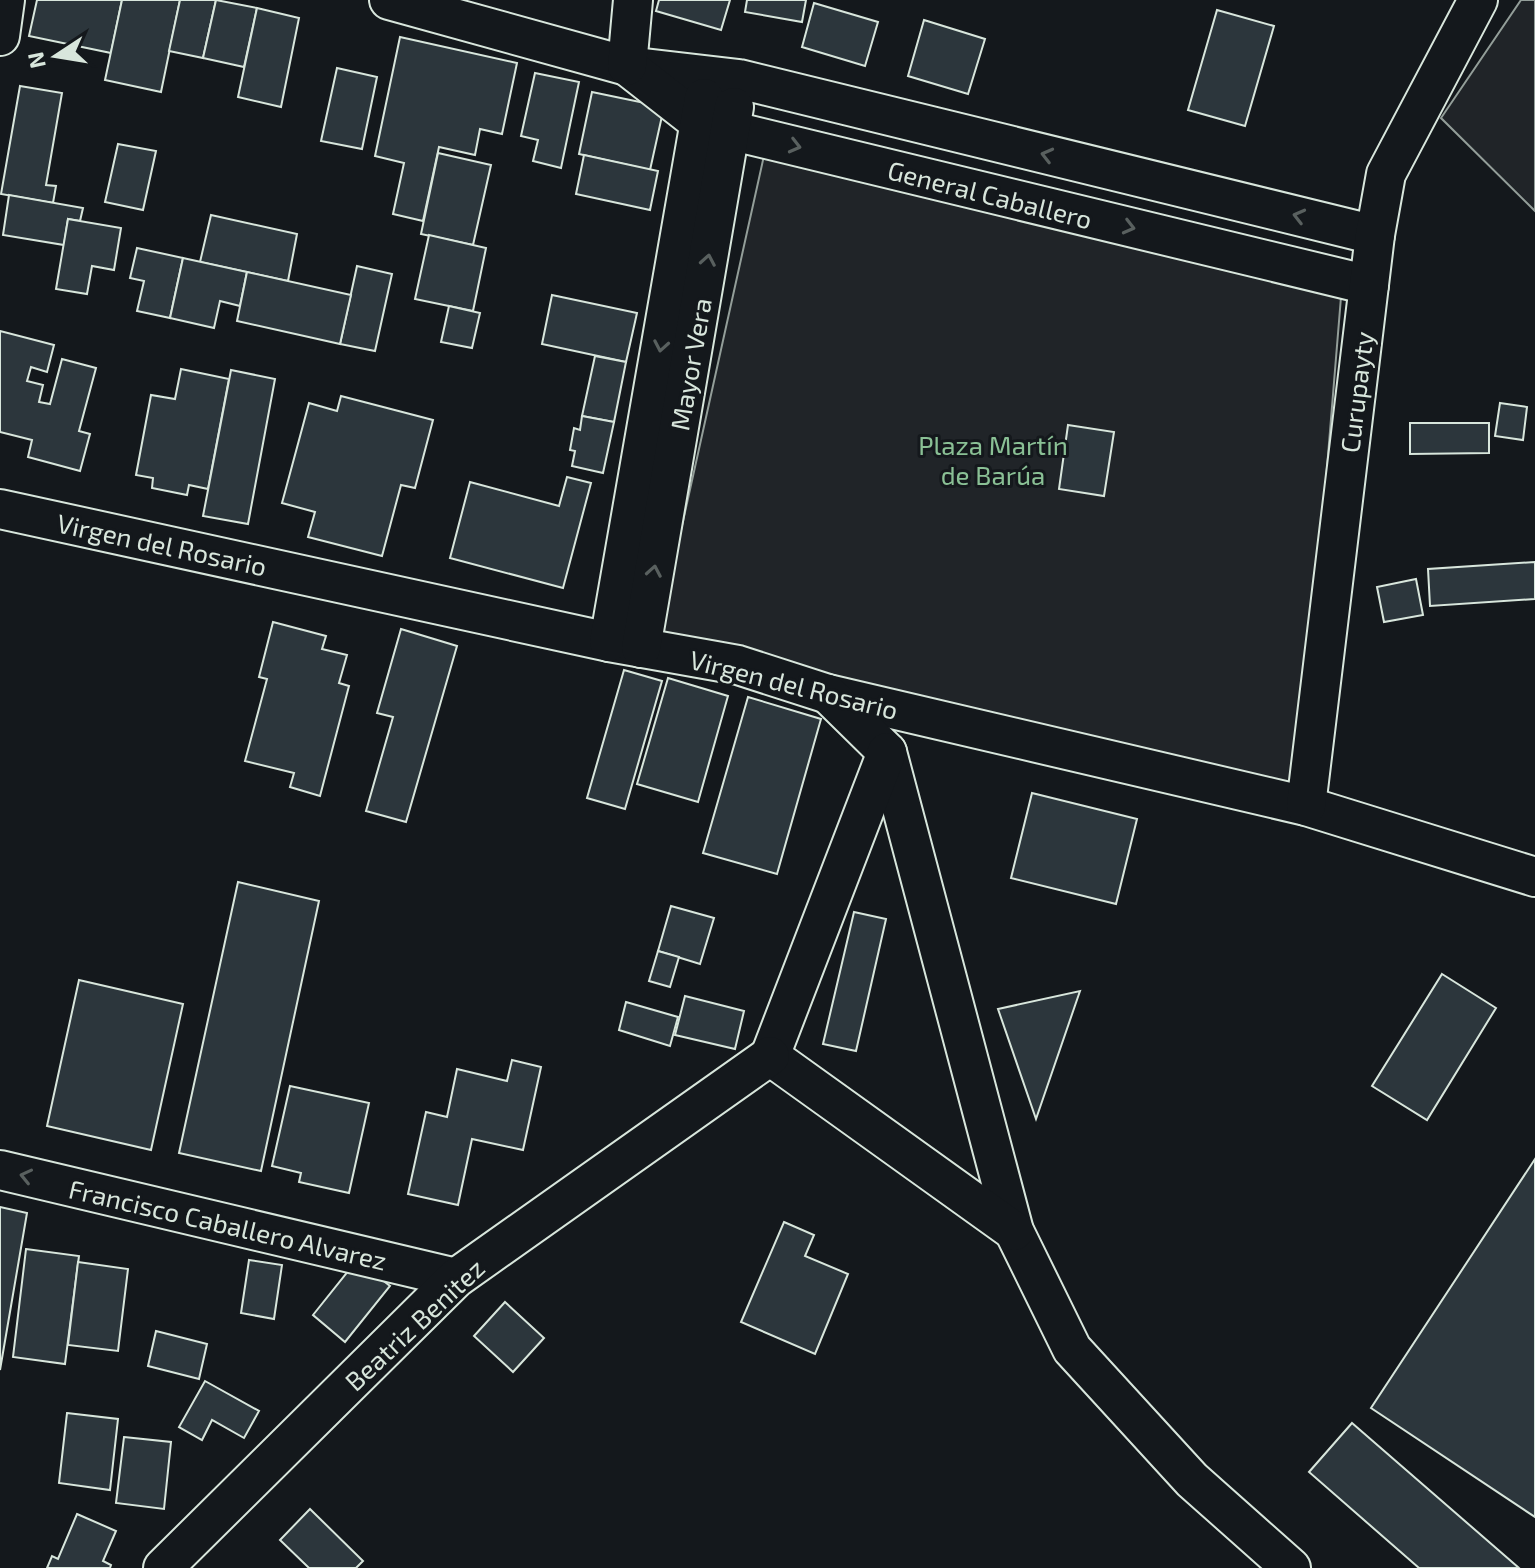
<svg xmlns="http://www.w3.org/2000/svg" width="1535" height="1568" viewBox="0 0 1535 1568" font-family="'Exo 2',sans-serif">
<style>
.green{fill:#202428;stroke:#939e99;stroke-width:2}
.building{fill:#2c363c;stroke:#d8e6dc;stroke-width:2}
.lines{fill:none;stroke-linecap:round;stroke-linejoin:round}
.minor-casing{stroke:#d8e6dc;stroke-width:42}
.minor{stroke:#14181c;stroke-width:38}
.oneway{stroke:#59605f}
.labels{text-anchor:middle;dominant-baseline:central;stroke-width:6;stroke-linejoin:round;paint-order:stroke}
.street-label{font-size:26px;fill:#d8e6dc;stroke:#14181c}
.park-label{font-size:26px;fill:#8ac095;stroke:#14181c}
</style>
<rect width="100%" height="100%" fill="#14181c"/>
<g class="green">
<path d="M1521 0H1535V211L1441 118Z"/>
<path d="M765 151 1341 297 1300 797 658 634Z"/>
</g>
<g class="building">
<path d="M37 0H122L111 53 29 36Z"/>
<path d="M122 0H180L161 92 105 80Z"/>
<path d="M180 0H216L203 58 169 51Z"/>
<path d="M216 0 257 8 244 67 203 58Z"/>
<path d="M659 0H730L721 30 656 11Z"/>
<path d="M747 0H806L802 22 745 12Z"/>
<path d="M814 3 878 22 865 66 802 47Z"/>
<path d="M257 8 299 18 281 107 238 97Z"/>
<path d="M1217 10 1274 26 1245 126 1188 110Z"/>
<path d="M924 20 985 39 968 94 908 76Z"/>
<path d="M400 37 517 63 502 134 480 129 475 155 439 147 423 221 393 214 404 163 375 156Z"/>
<path d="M337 68 377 77 362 149 321 141Z"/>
<path d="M535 73 579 82 561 168 533 161 538 140 521 136Z"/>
<path d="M20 86 62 93 46 185 56 186 53 203 1 194Z"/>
<path d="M592 92 664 107 650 170 579 154Z"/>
<path d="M118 144 156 151 143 210 105 202Z"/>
<path d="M438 153 491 165 473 245 421 234Z"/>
<path d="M584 155 658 171 650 210 576 194Z"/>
<path d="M9 195 83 208 80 221 68 219 64 245 3 235Z"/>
<path d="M211 215 297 234 288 281 200 262Z"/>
<path d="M68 219 121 228 114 270 92 266 87 294 56 289Z"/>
<path d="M429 235 486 248 473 311 415 299Z"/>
<path d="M137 248 183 258 170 318 137 311 144 281 130 278Z"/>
<path d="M183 258 247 272 240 306 220 301 214 328 170 318Z"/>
<path d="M357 266 392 274 375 351 340 344Z"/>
<path d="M247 272 351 295 340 344 237 321Z"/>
<path d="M552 295 637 313 626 362 542 344Z"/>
<path d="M449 306 480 313 472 348 441 342Z"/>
<path d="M0 331 54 345 47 372 31 367 27 381 43 385 39 402 50 404 62 359 96 368 79 431 90 434 80 471 28 457 32 440 0 432Z"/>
<path d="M595 356 626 362 614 422 582 416Z"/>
<path d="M181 369 229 379 208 489 189 485 187 495 152 488 153 478 136 475 151 395 175 399Z"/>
<path d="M231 370 275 379 248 524 203 516Z"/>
<path d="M341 396 433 420 415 488 401 485 382 556 308 537 315 512 282 503 309 403 337 411Z"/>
<path d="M1500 403 1527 407 1523 440 1495 436Z"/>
<path d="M582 416 614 422 603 473 572 466 575 451 570 450 574 428 580 430Z"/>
<path d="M1410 423H1489V453L1410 454Z"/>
<path d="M1068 425 1114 432 1104 496 1059 489Z"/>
<path d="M567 477 591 483 563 588 450 558 470 482 559 506Z"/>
<path d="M1535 562V599L1430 606 1428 569Z"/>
<path d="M1416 579 1423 615 1384 622 1377 587Z"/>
<path d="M273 622 326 636 322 649 347 655 339 683 349 686 320 796 290 787 294 773 245 761 267 679 259 677Z"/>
<path d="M401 629 457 646 406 822 366 811 393 717 377 713Z"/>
<path d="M624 670 662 681 625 809 587 798Z"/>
<path d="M668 678 728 696 698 802 637 784Z"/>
<path d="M748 697 821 719 777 874 703 853Z"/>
<path d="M1032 793 1137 819 1116 904 1011 878Z"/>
<path d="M238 882 319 901 261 1171 179 1153Z"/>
<path d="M671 906 714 918 700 964 658 951Z"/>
<path d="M854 912 886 919 856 1051 823 1044Z"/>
<path d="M658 951 679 957 670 987 649 981Z"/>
<path d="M1442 974 1496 1008 1427 1120 1372 1086Z"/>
<path d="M79 980 183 1004 151 1150 47 1126Z"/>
<path d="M1080 991 1036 1119 998 1009Z"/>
<path d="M685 996 744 1011 735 1049 675 1035Z"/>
<path d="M626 1002 678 1017 670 1046 619 1030Z"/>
<path d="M512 1060 541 1067 523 1150 472 1139 458 1205 408 1194 426 1112 447 1117 457 1069 507 1081Z"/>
<path d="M290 1086 369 1103 349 1193 299 1182 301 1173 272 1166Z"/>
<path d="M1535 1159V1517L1371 1408Z"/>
<path d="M0 1207 27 1213 0 1370Z"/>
<path d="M784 1222 814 1235 805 1256 848 1274 815 1354 741 1322Z"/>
<path d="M26 1249 79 1256 65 1364 13 1357Z"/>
<path d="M249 1260 282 1265 274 1319 241 1313Z"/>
<path d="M357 1260 390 1286 345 1342 313 1315Z"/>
<path d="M78 1262 128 1269 118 1351 68 1345Z"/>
<path d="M505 1302 544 1338 513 1372 474 1336Z"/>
<path d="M156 1331 207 1344 199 1379 148 1366Z"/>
<path d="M205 1381 259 1411 244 1438 212 1420 202 1440 179 1427Z"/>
<path d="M67 1413 118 1419 110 1490 59 1483Z"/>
<path d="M1352 1423 1519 1568H1419L1309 1472Z"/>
<path d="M124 1437 171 1442 164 1509 116 1503Z"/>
<path d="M310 1509 363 1561 356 1568H309L280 1540Z"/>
<path d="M77 1514 116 1531 103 1561 111 1565 110 1568H47L52 1556 58 1559Z"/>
</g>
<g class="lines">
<defs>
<g id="minor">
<path d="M389 0 627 66 739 79 1375 235"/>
<path d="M0 36 5 0"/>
<path d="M627 66 700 123 1369 285"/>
<path d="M627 66 633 0"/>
<path d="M0 509 609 642 738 665 828 694 1306 806 1535 877"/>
<path d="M609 642 704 98"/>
<path d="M641 648 734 107"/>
<path d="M828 694 887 752 1014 1231 1072 1349 1192 1480 1291 1568"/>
<path d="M887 752 770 1056 1014 1231"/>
<path d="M1306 806 1375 235 1386 174 1478 0"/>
<path d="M0 1170 456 1278"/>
<path d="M163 1568 456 1278 770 1056"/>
</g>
</defs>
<use href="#minor" class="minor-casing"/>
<use href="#minor" class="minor"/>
</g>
<defs><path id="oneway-chevron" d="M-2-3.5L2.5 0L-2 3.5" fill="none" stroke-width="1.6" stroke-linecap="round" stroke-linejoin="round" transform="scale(2)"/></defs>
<g class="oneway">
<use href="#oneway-chevron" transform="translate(795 146) rotate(14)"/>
<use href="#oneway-chevron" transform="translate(1047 155) rotate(-166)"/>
<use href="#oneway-chevron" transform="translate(1299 216) rotate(-166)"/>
<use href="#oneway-chevron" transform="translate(1129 227) rotate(14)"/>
<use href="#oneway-chevron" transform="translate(708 260) rotate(-80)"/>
<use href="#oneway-chevron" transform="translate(661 346) rotate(100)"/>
<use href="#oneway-chevron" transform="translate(654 571) rotate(-80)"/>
<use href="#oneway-chevron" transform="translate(26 1176) rotate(-167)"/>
</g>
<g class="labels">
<g class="street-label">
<text transform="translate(990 194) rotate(14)">General Caballero</text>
<text transform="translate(690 364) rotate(-80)">Mayor Vera</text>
<text transform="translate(1356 392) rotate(-83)">Curupayty</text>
<text transform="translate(162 544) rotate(12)">Virgen del Rosario</text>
<text transform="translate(794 684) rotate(14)">Virgen del Rosario</text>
<text transform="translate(228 1224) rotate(13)">Francisco Caballero Alvarez</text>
<text transform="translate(414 1324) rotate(-43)">Beatriz Benitez</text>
</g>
<g class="park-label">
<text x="993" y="444">Plaza Martín<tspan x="993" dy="30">de Barúa</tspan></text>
</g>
</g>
<g transform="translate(56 56) rotate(258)" stroke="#14181c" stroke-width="6" paint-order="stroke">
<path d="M0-6L14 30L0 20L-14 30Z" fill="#d8e6dc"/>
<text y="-12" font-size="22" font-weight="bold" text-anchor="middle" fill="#d8e6dc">N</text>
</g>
</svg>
